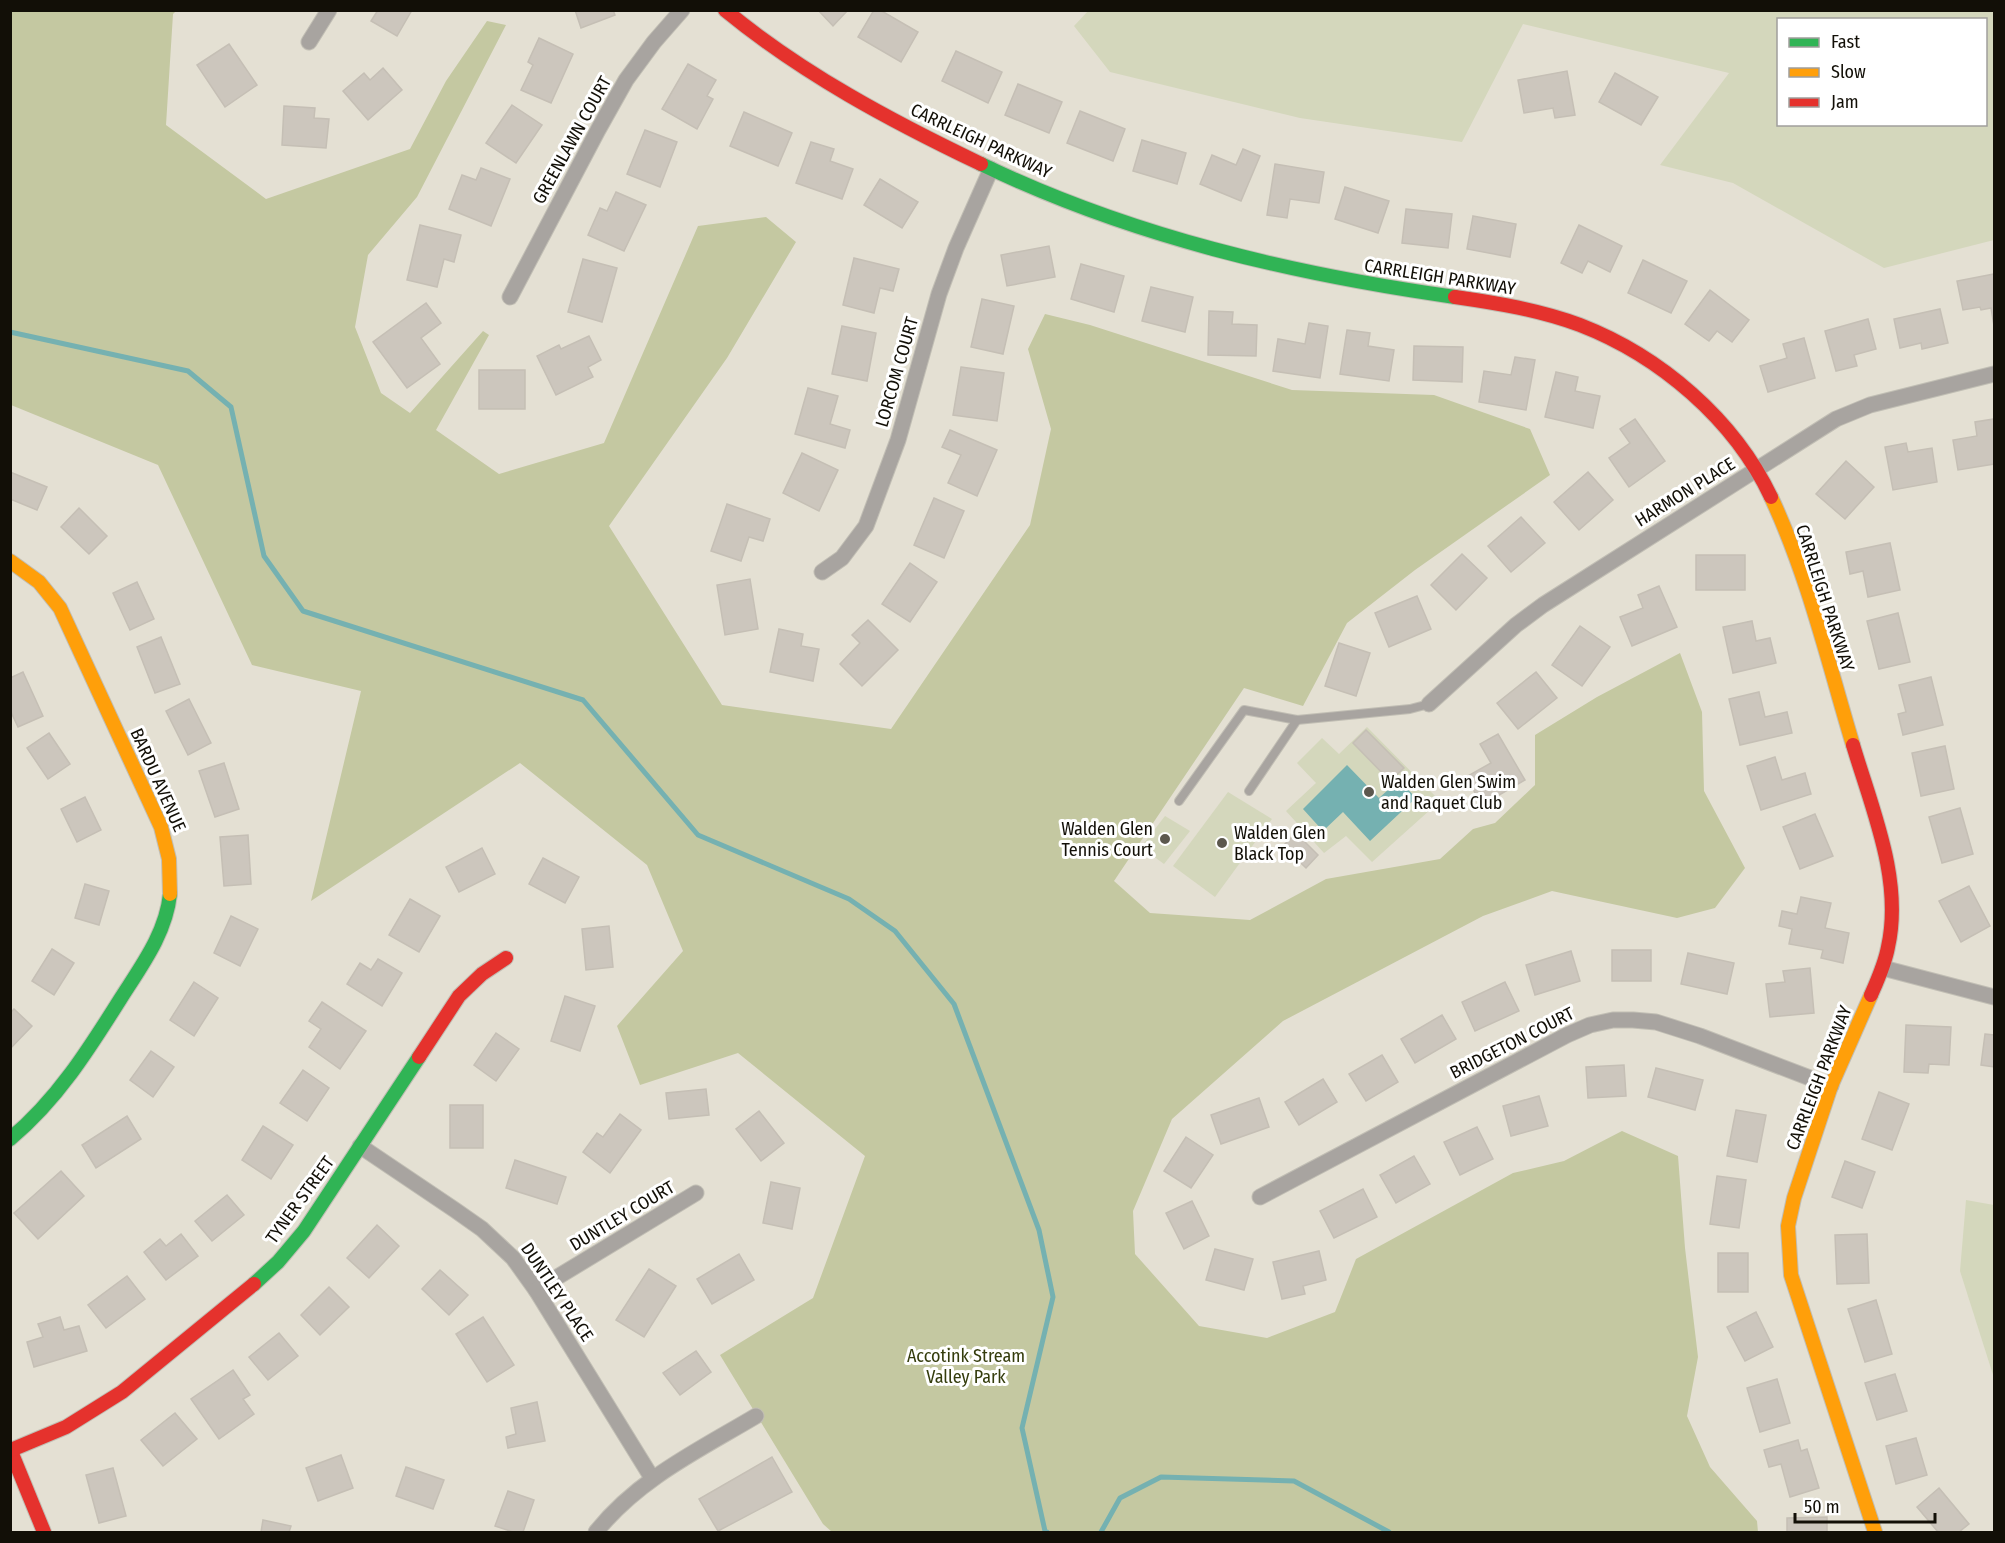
<svg xmlns="http://www.w3.org/2000/svg" width="2005" height="1543" viewBox="0 0 2005 1543" font-family="'Fira Sans Condensed',sans-serif">
<style>
.green{fill:#d4d7bc;fill-rule:evenodd}
.forest{fill:#c4c8a1}
.water{fill:#75b1b1}
.lines{fill:none;stroke-linecap:round;stroke-linejoin:round}
.stream{stroke:#75b1b1;stroke-width:5}
.building{fill:#ccc6bd;stroke:#c5bfb5;stroke-width:1.5}
.lane-casing{stroke:#c1beb4;stroke-width:10}
.street-casing{stroke:#c1beb4;stroke-width:17}
.fast-casing{stroke:#c1beb4;stroke-width:16}
.slow-casing{stroke:#c1beb4;stroke-width:16}
.jam-casing{stroke:#c1beb4;stroke-width:16}
.lane{stroke:#a8a4a0;stroke-width:8}
.street{stroke:#a8a4a0;stroke-width:15}
.fast{stroke:#30b455;stroke-width:14}
.slow{stroke:#ff9f0a;stroke-width:14}
.jam{stroke:#e5322d;stroke-width:14}
.poi-dot{fill:#5c584e;stroke:#fff;stroke-width:2}
.labels{text-anchor:middle;dominant-baseline:central;stroke-width:6;stroke-linejoin:round;paint-order:stroke}
.street-label{font-size:18px;fill:#120f07;stroke:#fff}
.poi-label{font-size:18px;fill:#120f07;stroke:#fff;text-anchor:start}
.park-label{font-size:18px;fill:#343c0c;stroke:#fff}
</style>
<rect width="100%" height="100%" fill="#e4e0d3"/>
<g class="green">
<path d="M1088 11H1994V240L1884 268 1733 183 1660 165 1729 73 1523 24 1462 142 1300 118 1110 72 1074 26ZM1778 20H1986V124H1778Z"/>
<path d="M1367 727 1440 801 1372 862 1346 836 1324 853 1286 811 1316 783 1297 763 1322 738 1339 754Z"/>
<path d="M1228 792 1272 819 1215 897 1173 866Z"/>
<path d="M1165 816 1190 831 1164 864 1141 847Z"/>
<path d="M1966 1200 1994 1205V1378L1960 1271Z"/>
</g>
<path class="forest" d="M10 11H176L173 14 166 125 266 199 410 149 446 81 487 21 506 25 417 197 368 255 355 327 381 393 410 413 483 331 489 335 436 430 499 474 604 443 698 226 766 217 796 242 727 358 609 526 722 705 891 729 1030 525 1051 429 1028 349 1045 314 1090 325 1292 390 1434 395 1530 429 1550 475 1415 570 1347 623 1303 706 1244 688 1114 881 1150 913 1250 920 1326 879 1440 859 1473 829 1495 823 1535 785V735L1597 697 1680 653 1702 712 1704 791 1745 868 1715 908 1677 918 1552 891 1483 916 1283 1021 1172 1119 1133 1211 1135 1254 1199 1326 1267 1338 1335 1312 1356 1259 1513 1173 1564 1161 1622 1131 1678 1156 1685 1248 1698 1357 1687 1416 1710 1467 1757 1521 1758 1532H832L823 1524 720 1355 813 1298 865 1156 738 1053 640 1085 617 1026 683 951 647 865 520 763 311 901 361 691 252 665 158 465 11 405Z"/>
<path class="water" d="M1347 765 1379 798 1399 780 1416 798 1370 841 1343 812 1323 831 1303 809Z"/>
<g class="lines">
<g class="stream">
<path d="M10 332 188 371 231 407 264 556 303 611 583 700 698 835 849 899 895 931 954 1004 1039 1230 1053 1297 1022 1428 1045 1531 1047 1532"/>
<path d="M1101 1532 1120 1498 1161 1477 1294 1481 1389 1532"/>
</g>
</g>
<g class="building">
<path d="M378 10H412L397 36 371 21Z"/>
<path d="M575 10H613L615 15 581 28Z"/>
<path d="M818 10H848L833 26Z"/>
<path d="M874 10H880L918 32 901 62 858 37Z"/>
<path d="M539 38 573 54 551 103 521 90 533 65 528 62Z"/>
<path d="M229 44 257 85 225 107 197 65Z"/>
<path d="M956 51 1002 72 988 103 942 81Z"/>
<path d="M688 64 716 80 707 96 713 99 697 129 662 109Z"/>
<path d="M383 68 402 90 368 120 343 91 364 73 370 80Z"/>
<path d="M1567 71 1575 115 1555 118 1553 108 1524 113 1518 80Z"/>
<path d="M1615 73 1658 97 1641 125 1599 102Z"/>
<path d="M1018 84 1062 102 1049 133 1005 115Z"/>
<path d="M512 105 542 125 516 163 486 143Z"/>
<path d="M284 106 315 108 314 118 329 119 326 148 282 145Z"/>
<path d="M1080 111 1125 129 1113 161 1067 143Z"/>
<path d="M744 112 792 133 778 166 730 146Z"/>
<path d="M645 130 677 142 660 187 627 174Z"/>
<path d="M1142 140 1186 153 1177 184 1133 171Z"/>
<path d="M811 142 834 149 830 161 853 169 842 199 796 183Z"/>
<path d="M1243 149 1260 156 1241 201 1200 184 1212 155 1236 165Z"/>
<path d="M1275 164 1324 172 1319 203 1290 199 1287 218 1267 215Z"/>
<path d="M481 168 510 179 491 226 449 209 462 175 476 180Z"/>
<path d="M880 179 918 202 902 228 864 205Z"/>
<path d="M1345 187 1389 201 1378 233 1335 219Z"/>
<path d="M616 192 646 205 624 251 588 235 600 208 607 211Z"/>
<path d="M1406 209 1452 214 1448 248 1402 243Z"/>
<path d="M1473 216 1516 224 1510 257 1467 249Z"/>
<path d="M420 225 461 235 454 262 444 259 437 287 407 280Z"/>
<path d="M1579 225 1622 246 1610 272 1588 261 1582 273 1561 263Z"/>
<path d="M1049 246 1055 277 1007 286 1001 255Z"/>
<path d="M854 258 899 269 893 291 880 288 874 313 843 305Z"/>
<path d="M583 259 617 268 602 322 568 312Z"/>
<path d="M1643 260 1687 281 1671 313 1628 293Z"/>
<path d="M1081 264 1124 276 1114 312 1071 299Z"/>
<path d="M1994 274V326L1991 308 1981 310 1980 307 1963 310 1957 281Z"/>
<path d="M1151 287 1193 297 1185 332 1142 321Z"/>
<path d="M1710 290 1749 320 1732 342 1717 331 1709 341 1685 324Z"/>
<path d="M982 299 1014 306 1003 354 971 347Z"/>
<path d="M426 303 441 323 421 338 440 364 407 388 373 342Z"/>
<path d="M1940 309 1948 343 1922 349 1921 343 1900 348 1894 319Z"/>
<path d="M1209 311 1233 312 1232 324 1257 325 1256 356 1208 355Z"/>
<path d="M1868 319 1876 349 1854 355 1857 366 1836 371 1825 331Z"/>
<path d="M1309 323 1328 326 1320 378 1273 371 1278 339 1305 344Z"/>
<path d="M842 326 876 333 867 381 832 374Z"/>
<path d="M1347 330 1370 333 1368 346 1394 350 1389 381 1340 374Z"/>
<path d="M589 336 601 360 588 367 593 377 556 395 537 356 559 345 561 349Z"/>
<path d="M1804 338 1815 378 1768 392 1760 366 1787 358 1783 344Z"/>
<path d="M1414 346 1463 347 1462 382 1413 380Z"/>
<path d="M1515 357 1535 360 1526 410 1479 402 1484 371 1511 375Z"/>
<path d="M961 367 1004 373 997 421 953 415Z"/>
<rect x="479" y="370" width="46" height="39"/>
<path d="M1556 372 1578 377 1575 391 1600 396 1593 428 1545 417Z"/>
<path d="M808 388 838 396 830 424 850 430 845 448 795 434Z"/>
<path d="M1635 419 1665 461 1629 487 1609 458 1630 443 1620 429Z"/>
<path d="M1994 419V464L1958 470 1953 440 1977 436 1975 422Z"/>
<path d="M950 430 997 450 977 496 948 483 961 455 942 447Z"/>
<path d="M1906 443 1908 452 1932 448 1937 482 1893 490 1885 447Z"/>
<path d="M802 453 838 470 819 511 783 493Z"/>
<path d="M1846 461 1874 487 1845 519 1816 494Z"/>
<path d="M10 472 47 487 37 510 10 499Z"/>
<path d="M1588 472 1613 500 1579 530 1554 502Z"/>
<path d="M934 498 964 511 944 558 914 545Z"/>
<path d="M727 504 770 519 763 541 749 537 741 561 711 551Z"/>
<path d="M79 508 107 536 89 554 61 527Z"/>
<path d="M1521 517 1545 543 1511 572 1488 546Z"/>
<path d="M1890 543 1900 590 1868 597 1863 571 1850 574 1846 552Z"/>
<path d="M1462 554 1487 578 1456 610 1431 585Z"/>
<rect x="1696" y="555" width="49" height="35"/>
<path d="M910 563 937 582 910 622 882 604Z"/>
<path d="M750 579 758 629 725 635 717 585Z"/>
<path d="M137 582 154 619 130 630 113 593Z"/>
<path d="M1659 586 1677 627 1632 646 1620 617 1643 608 1638 595Z"/>
<path d="M1417 596 1431 629 1389 647 1375 613Z"/>
<path d="M1898 613 1910 662 1879 669 1867 621Z"/>
<path d="M868 620 898 650 862 686 840 664 860 643 852 635Z"/>
<path d="M1752 621 1756 641 1770 638 1776 663 1733 673 1723 627Z"/>
<path d="M1580 626 1610 647 1582 686 1552 665Z"/>
<path d="M779 629 803 634 801 646 819 649 813 681 770 672Z"/>
<path d="M161 637 180 684 155 693 137 647Z"/>
<path d="M1339 643 1370 653 1356 696 1325 686Z"/>
<path d="M23 672 43 716 18 727 10 710V678Z"/>
<path d="M1536 672 1557 698 1518 729 1497 703Z"/>
<path d="M1931 677 1943 725 1903 735 1898 714 1906 712 1899 685Z"/>
<path d="M1759 692 1765 717 1787 712 1792 733 1740 745 1729 699Z"/>
<path d="M189 699 211 743 188 755 166 711Z"/>
<path d="M1366 730 1404 768 1390 781 1353 743Z"/>
<path d="M49 733 70 764 48 779 27 748Z"/>
<path d="M1498 734 1525 780 1482 805 1466 777 1491 763 1480 744Z"/>
<path d="M1945 746 1954 789 1921 796 1912 753Z"/>
<path d="M1775 757 1782 780 1805 773 1811 794 1761 810 1747 766Z"/>
<path d="M224 763 239 809 215 817 199 771Z"/>
<path d="M85 797 101 830 77 842 61 809Z"/>
<path d="M1960 808 1973 854 1942 863 1929 817Z"/>
<path d="M1815 814 1833 856 1800 869 1783 827Z"/>
<path d="M1296 833 1318 855 1306 868 1283 846Z"/>
<path d="M248 835 251 884 224 886 220 837Z"/>
<path d="M482 848 495 874 459 892 446 867Z"/>
<path d="M543 858 579 877 565 903 529 884Z"/>
<path d="M85 884 109 891 99 925 75 918Z"/>
<path d="M1969 886 1990 926 1961 942 1939 901Z"/>
<path d="M1801 897 1831 903 1825 928 1849 933 1843 963 1821 958 1823 950 1789 944 1792 929 1779 926 1782 911 1797 914Z"/>
<path d="M410 899 440 916 419 952 389 935Z"/>
<path d="M231 916 258 929 240 966 214 953Z"/>
<path d="M609 926 613 967 586 970 582 929Z"/>
<path d="M52 949 74 963 54 995 32 981Z"/>
<rect x="1612" y="950" width="39" height="31"/>
<path d="M1571 951 1580 981 1535 995 1526 965Z"/>
<path d="M1688 953 1734 963 1727 994 1681 984Z"/>
<path d="M378 959 402 973 382 1006 347 984 360 963 371 970Z"/>
<path d="M1810 968 1814 1013 1770 1017 1766 984 1785 982 1783 971Z"/>
<path d="M194 982 218 998 194 1036 170 1020Z"/>
<path d="M1505 982 1519 1011 1475 1031 1462 1002Z"/>
<path d="M565 996 595 1006 580 1051 551 1041Z"/>
<path d="M322 1002 366 1031 340 1069 309 1047 321 1029 309 1021Z"/>
<path d="M14 1009 32 1026 10 1049V1013Z"/>
<path d="M1442 1015 1456 1039 1415 1063 1401 1039Z"/>
<path d="M1906 1025 1951 1027 1949 1065 1929 1064 1928 1073 1904 1072Z"/>
<path d="M496 1033 519 1049 496 1081 474 1065Z"/>
<path d="M1985 1034 1994 1035V1067L1981 1065Z"/>
<path d="M151 1051 174 1067 153 1097 130 1080Z"/>
<path d="M1382 1055 1398 1082 1366 1101 1349 1074Z"/>
<path d="M1624 1065 1626 1096 1588 1098 1586 1067Z"/>
<path d="M1656 1068 1703 1080 1695 1110 1648 1097Z"/>
<path d="M303 1070 329 1088 307 1121 280 1103Z"/>
<path d="M1323 1079 1337 1102 1299 1125 1285 1102Z"/>
<path d="M706 1089 709 1115 669 1119 666 1093Z"/>
<path d="M1879 1092 1909 1104 1892 1150 1862 1139Z"/>
<path d="M1539 1096 1548 1126 1511 1136 1503 1106Z"/>
<path d="M1259 1098 1269 1127 1221 1144 1211 1115Z"/>
<rect x="450" y="1105" width="33" height="43"/>
<path d="M1736 1110 1766 1115 1757 1162 1727 1156Z"/>
<path d="M759 1111 784 1143 761 1161 736 1129Z"/>
<path d="M620 1114 641 1130 610 1173 583 1152 597 1133 603 1137Z"/>
<path d="M127 1116 141 1139 96 1168 82 1145Z"/>
<path d="M263 1126 293 1145 271 1179 242 1160Z"/>
<path d="M1477 1127 1493 1159 1460 1175 1444 1142Z"/>
<path d="M1186 1137 1213 1155 1191 1188 1164 1171Z"/>
<path d="M1414 1156 1430 1184 1396 1203 1380 1175Z"/>
<path d="M515 1160 566 1177 557 1204 506 1188Z"/>
<path d="M1845 1161 1875 1172 1862 1208 1832 1197Z"/>
<path d="M61 1171 84 1196 38 1239 14 1213Z"/>
<path d="M1717 1176 1746 1180 1739 1228 1710 1224Z"/>
<path d="M771 1182 800 1188 792 1229 763 1223Z"/>
<path d="M1363 1189 1377 1217 1334 1238 1320 1211Z"/>
<path d="M227 1195 244 1215 212 1241 195 1221Z"/>
<path d="M1192 1201 1209 1236 1184 1249 1166 1213Z"/>
<path d="M377 1225 399 1246 369 1278 347 1258Z"/>
<path d="M181 1234 198 1256 166 1280 144 1252 160 1239 166 1246Z"/>
<path d="M1867 1234 1869 1283 1837 1284 1835 1235Z"/>
<path d="M1215 1249 1253 1259 1244 1290 1206 1280Z"/>
<path d="M1319 1251 1326 1280 1303 1286 1305 1294 1282 1299 1273 1262Z"/>
<rect x="1718" y="1253" width="30" height="39"/>
<path d="M739 1254 754 1280 712 1304 697 1279Z"/>
<path d="M649 1269 676 1286 644 1337 616 1320Z"/>
<path d="M440 1270 468 1295 449 1315 422 1289Z"/>
<path d="M127 1276 145 1299 106 1328 88 1305Z"/>
<path d="M329 1287 349 1307 320 1335 301 1315Z"/>
<path d="M1876 1300 1892 1354 1865 1362 1848 1309Z"/>
<path d="M1756 1312 1773 1347 1745 1361 1727 1327Z"/>
<path d="M60 1317 64 1330 79 1326 87 1351 34 1367 27 1342 43 1337 38 1324Z"/>
<path d="M483 1317 514 1365 487 1382 456 1334Z"/>
<path d="M279 1333 298 1356 268 1380 249 1357Z"/>
<path d="M696 1351 711 1372 680 1395 663 1373Z"/>
<path d="M233 1370 250 1395 243 1399 254 1414 219 1439 191 1399Z"/>
<path d="M1895 1374 1907 1411 1877 1420 1865 1383Z"/>
<path d="M1777 1379 1790 1423 1760 1432 1747 1388Z"/>
<path d="M537 1402 545 1441 508 1448 506 1437 516 1434 511 1408Z"/>
<path d="M175 1413 197 1439 163 1466 141 1440Z"/>
<path d="M1916 1438 1927 1475 1896 1484 1886 1446Z"/>
<path d="M1798 1440 1801 1451 1807 1449 1819 1488 1790 1497 1781 1464 1769 1467 1764 1450Z"/>
<path d="M341 1455 353 1488 318 1501 306 1468Z"/>
<path d="M772 1457 792 1492 718 1531 699 1499Z"/>
<path d="M406 1467 444 1480 433 1509 396 1496Z"/>
<path d="M113 1468 126 1516 99 1523 86 1475Z"/>
<path d="M1939 1488 1969 1524 1959 1532H1938L1917 1507Z"/>
<path d="M508 1491 534 1500 523 1532H513L495 1526Z"/>
<path d="M1827 1517V1532H1787V1518Z"/>
<path d="M263 1520 291 1526 289 1532H261Z"/>
</g>
<g class="lines">
<defs>
<g id="lane">
<path d="M1249 791 1297 720"/>
<path d="M1179 801 1244 710 1297 720 1410 709 1429 704"/>
</g>
<g id="street">
<path d="M309 42 329 10"/>
<path d="M510 297 598 130 626 80 654 42 682 10"/>
<path d="M822 572 842 558 866 526 898 440 939 294 956 248 991 169"/>
<path d="M1429 704 1516 625 1543 605 1836 419 1870 405 1994 374"/>
<path d="M1883 968 1994 997"/>
<path d="M360 1146 455 1210 482 1229 513 1258 536 1290 652 1478"/>
<path d="M1260 1197 1567 1035 1590 1025 1613 1020H1633L1656 1022 1700 1036 1831 1086"/>
<path d="M536 1290 696 1193"/>
<path d="M596 1532C638 1479 699 1450 756 1416"/>
</g>
<g id="fast">
<path d="M981 164C1130 236 1292 274 1455 297"/>
<path d="M10 1139C57 1100 89 1049 121 998 142 965 166 933 170 894"/>
<path d="M254 1284 278 1262 304 1231 419 1057"/>
</g>
<g id="slow">
<path d="M1771 497C1808 576 1828 662 1853 745"/>
<path d="M10 561 39 582 60 608 161 827 169 859 170 894"/>
<path d="M1871 995 1831 1086 1794 1198 1788 1226 1791 1275 1875 1532"/>
</g>
<g id="jam">
<path d="M725 10C803 74 891 121 981 164"/>
<path d="M1455 297C1497 303 1540 310 1580 325 1660 356 1734 419 1771 497"/>
<path d="M1853 745C1872 809 1903 880 1888 947 1885 964 1878 979 1871 995"/>
<path d="M419 1057 459 996 482 974 506 958"/>
<path d="M10 1449 44 1532"/>
<path d="M11 1450 66 1427 122 1392 254 1284"/>
</g>
</defs>
<use href="#lane" class="lane-casing"/>
<use href="#street" class="street-casing"/>
<use href="#fast" class="fast-casing"/>
<use href="#slow" class="slow-casing"/>
<use href="#jam" class="jam-casing"/>
<use href="#lane" class="lane"/>
<use href="#street" class="street"/>
<use href="#fast" class="fast"/>
<use href="#slow" class="slow"/>
<use href="#jam" class="jam"/>
</g>
<g class="poi-dot">
<circle cx="1369" cy="792" r="6"/>
<circle cx="1165" cy="839" r="6"/>
<circle cx="1222" cy="843" r="6"/>
</g>
<g class="labels">
<g class="street-label">
<text transform="translate(572 140) rotate(-61)">GREENLAWN COURT</text>
<text transform="translate(981 141) rotate(25)">CARRLEIGH PARKWAY</text>
<text transform="translate(1440 277) rotate(9)">CARRLEIGH PARKWAY</text>
<text transform="translate(897 372) rotate(-74)">LORCOM COURT</text>
<text transform="translate(1685 492) rotate(-32)">HARMON PLACE</text>
<text transform="translate(1825 598) rotate(72)">CARRLEIGH PARKWAY</text>
<text transform="translate(158 780) rotate(66)">BARDU AVENUE</text>
<text transform="translate(1512 1043) rotate(-27)">BRIDGETON COURT</text>
<text transform="translate(1819 1078) rotate(-69)">CARRLEIGH PARKWAY</text>
<text transform="translate(300 1200) rotate(-54)">TYNER STREET</text>
<text transform="translate(622 1216) rotate(-31)">DUNTLEY COURT</text>
<text transform="translate(557 1292) rotate(56)">DUNTLEY PLACE</text>
</g>
<g class="poi-label">
<text x="1381" y="782">Walden Glen Swim<tspan x="1381" dy="21">and Raquet Club</tspan></text>
<text x="1153" y="829" text-anchor="end">Walden Glen<tspan x="1153" dy="21">Tennis Court</tspan></text>
<text x="1234" y="833">Walden Glen<tspan x="1234" dy="21">Black Top</tspan></text>
</g>
<g class="park-label">
<text x="966" y="1356">Accotink Stream<tspan x="966" dy="21">Valley Park</tspan></text>
</g>
</g>
<rect width="2005" height="1543" fill="none" stroke="#120f07" stroke-width="24"/>
<rect x="1777" y="18" width="210" height="108" fill="#ffffff" stroke="#a09f9c" stroke-width="1.5"/>
<rect x="1789" y="38" width="30" height="9" fill="#30b455" stroke="#a09f9c" stroke-width="1.5"/>
<text x="1831" y="48" font-size="18" fill="#120f07">Fast</text>
<rect x="1789" y="68" width="30" height="9" fill="#ff9f0a" stroke="#a09f9c" stroke-width="1.5"/>
<text x="1831" y="78" font-size="18" fill="#120f07">Slow</text>
<rect x="1789" y="98" width="30" height="9" fill="#e5322d" stroke="#a09f9c" stroke-width="1.5"/>
<text x="1831" y="108" font-size="18" fill="#120f07">Jam</text>
<path d="M1795 1513v9h140v-9" fill="none" stroke="#120f07" stroke-width="3"/>
<text x="1804" y="1513" font-size="18" fill="#120f07" stroke="#ffffff" stroke-width="4.5" paint-order="stroke">50 m</text>
</svg>
